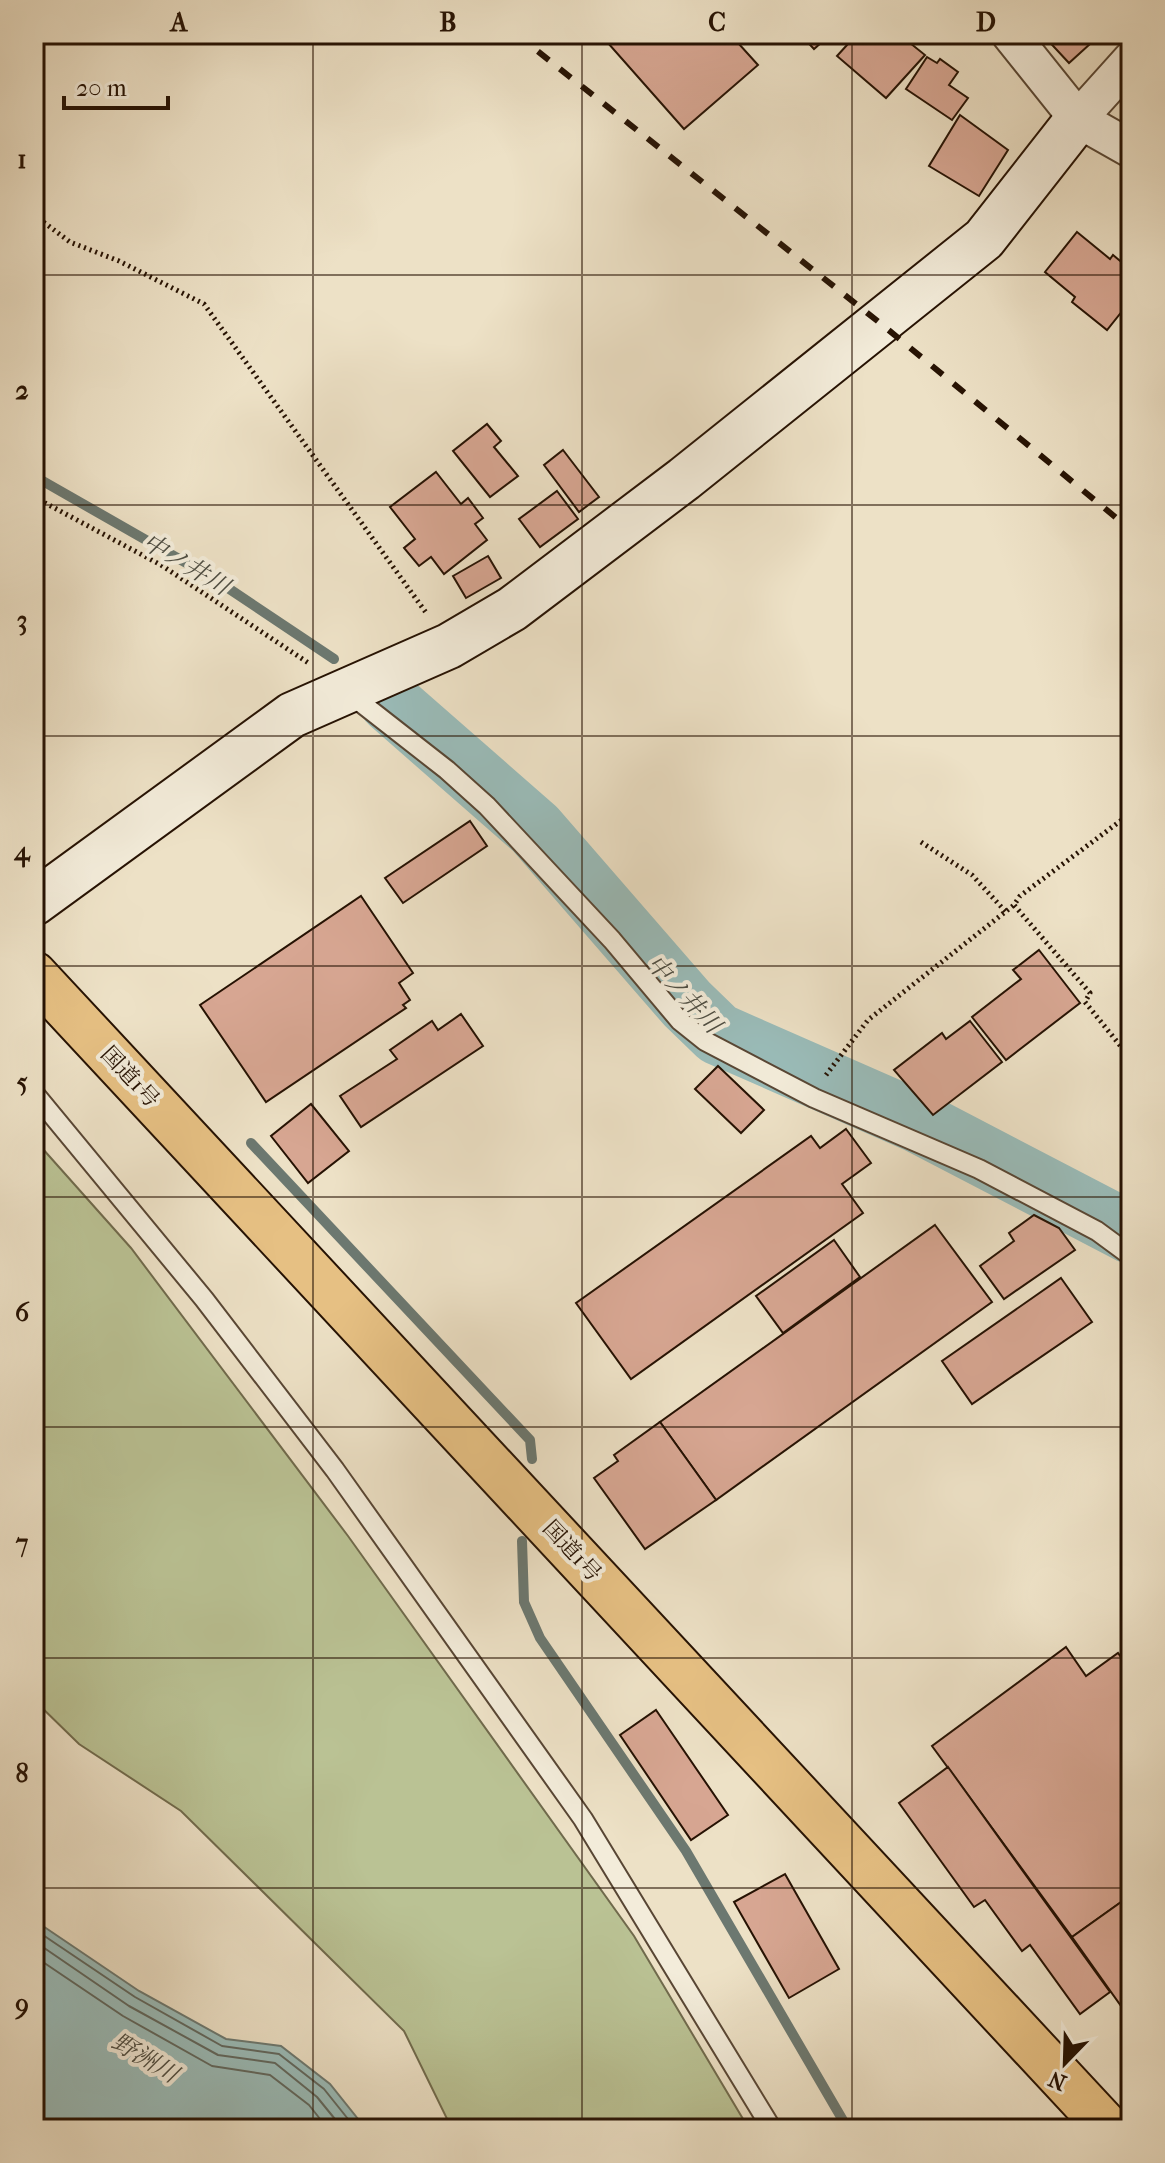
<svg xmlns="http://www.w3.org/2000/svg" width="1165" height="2163" viewBox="0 0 1165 2163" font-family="'IM FELL French Canon','Noto Serif JP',serif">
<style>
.green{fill:#bac294;stroke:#706a4c;stroke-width:2}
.water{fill:#9abcb9;stroke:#6c7870;stroke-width:2}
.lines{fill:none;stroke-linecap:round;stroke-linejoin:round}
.shore{stroke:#60675e;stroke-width:2}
.stream{stroke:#6c7870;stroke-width:10}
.river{stroke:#9abcb9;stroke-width:62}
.building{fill:#d7a692;stroke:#261203;stroke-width:2}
.lane-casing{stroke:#584634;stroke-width:22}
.street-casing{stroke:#584634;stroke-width:40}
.secondary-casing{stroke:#261203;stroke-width:48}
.highway-casing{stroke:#261203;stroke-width:48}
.path{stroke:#261203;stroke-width:5;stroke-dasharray:2 4;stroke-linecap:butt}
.lane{stroke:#f3ecda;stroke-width:18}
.street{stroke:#f3ecda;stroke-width:36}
.secondary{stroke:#f3ecda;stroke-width:44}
.highway{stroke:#e6c083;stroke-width:44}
.rail{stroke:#261203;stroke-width:6;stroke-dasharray:14 14;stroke-linecap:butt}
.grid{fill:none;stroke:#261203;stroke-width:2;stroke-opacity:0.55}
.labels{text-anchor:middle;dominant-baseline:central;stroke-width:8;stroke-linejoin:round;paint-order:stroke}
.street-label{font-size:22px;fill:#261203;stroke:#f3ecda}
.water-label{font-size:24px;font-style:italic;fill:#4f4e43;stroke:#f3ecda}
.neatline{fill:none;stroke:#261203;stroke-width:3}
.grid-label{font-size:26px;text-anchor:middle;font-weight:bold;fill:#261203}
</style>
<rect width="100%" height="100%" fill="#ede1c6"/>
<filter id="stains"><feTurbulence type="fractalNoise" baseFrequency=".0025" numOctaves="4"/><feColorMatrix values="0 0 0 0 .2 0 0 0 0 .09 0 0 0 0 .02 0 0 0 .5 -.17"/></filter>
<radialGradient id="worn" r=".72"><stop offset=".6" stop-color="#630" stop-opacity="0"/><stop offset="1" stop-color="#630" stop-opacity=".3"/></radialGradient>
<path class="green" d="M34 1139 131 1248 348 1536 634 1936 749 2129H452L404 2031 181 1811 79 1744 34 1700Z"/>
<path class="water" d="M34 1920 139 1991 226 2039 281 2046 330 2084 366 2129H43L34 2121Z"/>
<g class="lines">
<g class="shore">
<path d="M34 1929 135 1997 222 2046 279 2054 324 2089 356 2129"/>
<path d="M34 1941 129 2006 218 2055 275 2063 317 2097 343 2129"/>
<path d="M34 1956 123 2016 212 2066 270 2075 309 2105 328 2129"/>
</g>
<g class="stream">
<path d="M34 476 216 580 334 659"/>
<path d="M251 1143 530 1440 532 1459"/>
<path d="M522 1541 524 1602 540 1638 686 1851 848 2129"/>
</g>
<path class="river" d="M390 702 535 829 687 1004 718 1034 916 1121 1131 1233"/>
</g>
<g class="building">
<path d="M600 34H730L758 65 684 129Z"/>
<path d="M800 34H831L814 49Z"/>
<path d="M857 34H910L905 39 925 55 886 98 837 56Z"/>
<path d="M1042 34H1101L1069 63Z"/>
<path d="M927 57 937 63 940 59 958 72 949 85 968 98 952 120 906 89Z"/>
<path d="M960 115 1008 150 979 196 929 166Z"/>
<path d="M1077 232 1110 259 1113 255 1131 270V300L1107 330 1072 302 1075 297 1045 272Z"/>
<path d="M487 424 501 441 494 447 518 476 490 497 453 451Z"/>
<path d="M563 450 599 497 579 512 544 465Z"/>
<path d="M436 472 461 504 468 498 483 518 475 524 487 540 444 574 431 557 419 566 404 548 415 539 390 507Z"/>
<path d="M557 491 578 519 540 547 519 519Z"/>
<path d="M488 556 501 578 466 598 453 576Z"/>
<path d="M470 821 487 846 403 903 385 878Z"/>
<path d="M361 896 413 973 399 983 410 1000 403 1005 406 1008 266 1102 200 1005Z"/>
<path d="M1039 950 1080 1003 1006 1060 972 1017 1021 979 1013 970Z"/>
<path d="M461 1014 483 1046 361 1127 340 1096 397 1059 390 1050 432 1021 438 1030Z"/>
<path d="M970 1021 1002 1062 933 1115 894 1070 942 1033 946 1039Z"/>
<path d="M718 1066 764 1110 741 1133 695 1089Z"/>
<path d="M311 1104 349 1151 308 1183 271 1136Z"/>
<path d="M846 1129 871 1163 842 1184 863 1213 631 1379 576 1303 811 1136 820 1148Z"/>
<path d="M1034 1215 1059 1228 1075 1250 1004 1299 980 1266 1014 1241 1009 1233Z"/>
<path d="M935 1225 992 1302 716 1500 660 1422Z"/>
<path d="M834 1240 860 1277 783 1333 756 1296Z"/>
<path d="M1061 1278 1092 1322 972 1404 942 1361Z"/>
<path d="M660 1422 716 1500 645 1549 594 1478 618 1461 614 1455Z"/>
<path d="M1066 1647 1086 1676 1118 1653 1131 1671V1895L1072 1937 932 1746Z"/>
<path d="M656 1710 728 1815 691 1840 620 1735Z"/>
<path d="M948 1767 1110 1992 1080 2014 1030 1945 1022 1951 985 1900 974 1907 899 1803Z"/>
<path d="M785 1874 839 1969 789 1998 734 1902Z"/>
<path d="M1131 1895V2020L1072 1937Z"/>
</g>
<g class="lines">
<defs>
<g id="lane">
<path d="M346 691 447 770 487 806 612 940 680 1021 705 1041 814 1098 979 1169 1097 1231 1131 1256"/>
<path d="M34 1093 204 1299 335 1470 583 1819 772 2129"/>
</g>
<g id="street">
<path d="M1010 34 1078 119 1131 149"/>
<path d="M1078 119 1131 60"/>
</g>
<path id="secondary" d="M34 903 292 715 449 646 512 609 684 479 984 239 1078 119"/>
<path id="highway" d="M34 974 1109 2129"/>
</defs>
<use href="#lane" class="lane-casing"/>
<use href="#street" class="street-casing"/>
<use href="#secondary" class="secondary-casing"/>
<use href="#highway" class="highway-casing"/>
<g class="path">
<path d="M34 215 70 242 119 261 204 304 427 614"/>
<path d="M34 497 161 565 310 664"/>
<path d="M1131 813 1020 896 1014 905 1090 993 1085 1002 1131 1059"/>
<path d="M921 842 972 875 1006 912"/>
<path d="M826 1075 868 1020 1014 905"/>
</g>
<use href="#lane" class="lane"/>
<use href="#street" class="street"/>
<use href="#secondary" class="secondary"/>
<use href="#highway" class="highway"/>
<path class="rail" d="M516 34 880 323 1131 530"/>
</g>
<path class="grid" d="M313 34V2129M582 34V2129M852 34V2129M34 275H1131M34 505H1131M34 736H1131M34 966H1131M34 1197H1131M34 1427H1131M34 1658H1131M34 1888H1131"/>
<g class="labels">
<g class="street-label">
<text transform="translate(130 1077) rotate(47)">国道1号</text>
<text transform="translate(572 1551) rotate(47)">国道1号</text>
</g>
<g class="water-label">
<text transform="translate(186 564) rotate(31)">中ノ井川</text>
<text transform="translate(684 994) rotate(47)">中ノ井川</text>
<text transform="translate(145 2058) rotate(31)">野洲川</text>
</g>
</g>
<rect width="1165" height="2163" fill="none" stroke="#ede1c6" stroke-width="88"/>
<g transform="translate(1065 2063) rotate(203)" stroke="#f3ecda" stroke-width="6" paint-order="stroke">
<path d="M0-6L14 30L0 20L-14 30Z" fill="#261203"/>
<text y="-12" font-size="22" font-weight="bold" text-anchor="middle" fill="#261203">N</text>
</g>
<path d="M64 96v12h104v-12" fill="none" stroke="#261203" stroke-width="4"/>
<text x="76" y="96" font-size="24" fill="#261203" stroke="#f3ecda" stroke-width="6" paint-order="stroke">20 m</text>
<rect x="44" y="44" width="1077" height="2075" class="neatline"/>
<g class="grid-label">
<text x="179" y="31">A</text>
<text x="448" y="31">B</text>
<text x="717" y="31">C</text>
<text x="986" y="31">D</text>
<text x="22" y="168">1</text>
<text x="22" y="399">2</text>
<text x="22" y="629">3</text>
<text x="22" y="860">4</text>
<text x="22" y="1091">5</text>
<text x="22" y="1321">6</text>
<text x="22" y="1552">7</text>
<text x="22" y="1782">8</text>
<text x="22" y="2013">9</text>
</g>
<rect width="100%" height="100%" filter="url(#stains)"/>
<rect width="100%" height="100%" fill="url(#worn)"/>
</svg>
